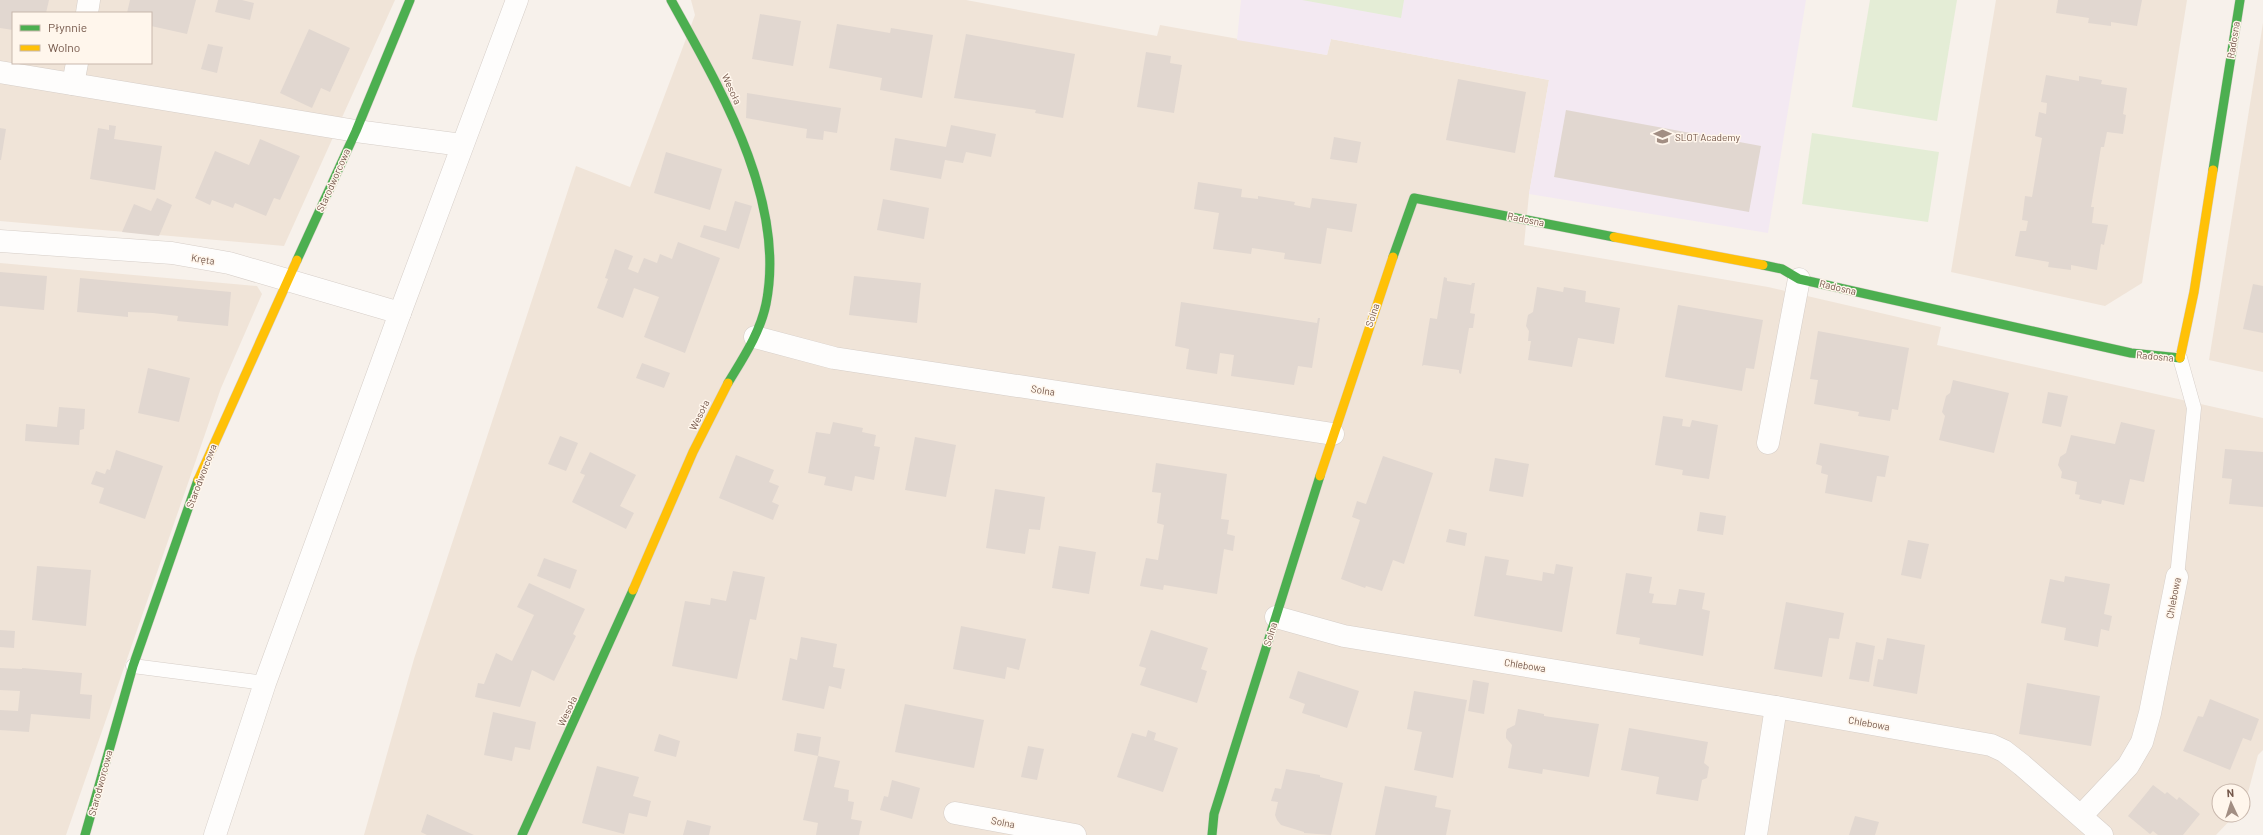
<svg xmlns="http://www.w3.org/2000/svg" width="2263" height="835" viewBox="0 0 2263 835" font-family="Barlow,sans-serif">
<style>
.residential{fill:#f0e4d8;fill-rule:evenodd}
.education{fill:#f3e9f2}
.green{fill:#e4edd6}
.building{fill:#e1d7d0}
.lines{fill:none;stroke-linecap:round;stroke-linejoin:round}
.lane-casing{stroke:#d6cec8;stroke-width:15}
.street-casing{stroke:#d6cec8;stroke-width:23}
.fast-casing{stroke:#d6cec7;stroke-width:10}
.slow-casing{stroke:#d6cec7;stroke-width:10}
.lane{stroke:#fefdfc;stroke-width:14}
.street{stroke:#fefdfc;stroke-width:22}
.fast{stroke:#4caf50;stroke-width:9}
.slow{stroke:#ffc107;stroke-width:9}
.labels{text-anchor:middle;dominant-baseline:central;stroke-width:3;stroke-linejoin:round;paint-order:stroke}
.street-label{font-size:10px;fill:#75584b;stroke:#fff6ec}
.poi-label{font-size:10px;fill:#75584b;stroke:#fff6ec;text-anchor:start}
</style>
<rect width="100%" height="100%" fill="#f7f1eb"/>
<g class="residential">
<path d="M0 0H395L284 246 0 221ZM13 13H151V63H13Z"/>
<path d="M691 0H966L1157 36 1160 25 1327 55 1331 39 1549 80 1529 194 1524 245 1768 287 1941 327 1937 345 2263 418V750L2258 755 2245 804 2243 806V791H2219V815H2235L2216 835H364L414 659 576 166 630 187 695 15Z"/>
<path d="M1996 0H2187L2142 283 2105 306 1951 272Z"/>
<path d="M2263 23V372L2209 360Z"/>
<path d="M0 263 257 286 262 294 221 388 66 835H0Z"/>
</g>
<path class="education" d="M1241 0H1806L1768 233 1529 194 1549 80 1331 39 1327 55 1237 40Z"/>
<g class="green">
<path d="M1302 0H1404L1401 18Z"/>
<path d="M1870 0H1957L1937 121 1852 107Z"/>
<path d="M1812 133 1939 152 1928 222 1802 204Z"/>
</g>
<g class="building">
<path d="M0 0H49L46 13H13V30L0 28Z"/>
<path d="M130 0H196L187 34 151 26V13H127Z"/>
<path d="M218 0H242L254 3 250 20 215 12Z"/>
<path d="M2058 0H2142L2137 26 2111 22V26L2088 23 2089 18 2056 13Z"/>
<path d="M760 14 801 21 793 66 752 59Z"/>
<path d="M837 24 890 33 891 28 933 35 922 98 880 90 882 78 829 68Z"/>
<path d="M309 29 350 48 330 92 321 88 312 108 280 93Z"/>
<path d="M966 34 1075 54 1063 118 1035 113 1036 110 954 98Z"/>
<path d="M208 44 223 47 217 73 201 69Z"/>
<path d="M1146 52 1171 56 1170 63 1182 65 1174 113 1137 107Z"/>
<path d="M2046 75 2079 81V76L2102 80 2101 84 2127 88 2123 114 2126 115 2123 134 2107 132 2104 147H2101L2091 207H2094L2092 223 2108 225 2104 245 2101 244 2097 270 2071 265V270L2048 267 2049 262 2015 256 2020 231H2026L2028 221 2022 220 2025 196 2032 197 2042 138 2035 136 2039 112 2046 114 2047 103 2041 102Z"/>
<path d="M1458 79 1526 92 1515 153 1446 140Z"/>
<path d="M747 93 841 108 837 133 824 131 823 140 806 138 807 129 746 118Z"/>
<path d="M1566 110 1761 146 1749 212 1554 177Z"/>
<path d="M109 125 116 126 114 139 162 146 155 190 90 179 98 128 109 130Z"/>
<path d="M951 125 996 134 991 157 966 152 963 163 945 160 941 179 890 170 895 138 946 147Z"/>
<path d="M0 128 6 129 1 160H0Z"/>
<path d="M1334 137 1361 142 1357 163 1330 159Z"/>
<path d="M260 139 300 156 280 200 274 198 266 216 235 203 233 208 212 200 210 205 195 198 215 151 249 165Z"/>
<path d="M666 152 722 169 710 210 654 193Z"/>
<path d="M1198 182 1242 189 1241 197 1258 199V196L1295 202 1294 205 1310 208 1312 198 1357 204 1352 232 1327 228 1321 264 1284 259 1285 253 1252 248 1251 254 1213 249 1219 213 1194 209Z"/>
<path d="M157 198 172 205 159 236 122 232 134 204 151 211Z"/>
<path d="M883 199 929 208 924 239 877 230Z"/>
<path d="M735 201 752 206 739 249 700 237 704 225 726 231Z"/>
<path d="M678 242 720 258 685 353 644 337 659 297 634 288 623 318 597 308 608 279 605 278 615 249 633 256 628 269 638 273 644 258 657 263 660 254 672 259Z"/>
<path d="M0 272 47 276 44 310 0 306Z"/>
<path d="M854 276 921 283 917 323 849 315Z"/>
<path d="M1444 277 1447 278V281L1471 285 1472 283H1475L1470 313 1475 314 1473 328H1469L1461 374 1459 373V370L1424 365 1422 366 1430 318 1437 319Z"/>
<path d="M80 278 231 292 228 326 177 321 178 316 153 313 128 312V317L77 312Z"/>
<path d="M2253 284 2263 286V333L2243 329Z"/>
<path d="M1537 287 1563 292 1564 287 1586 291 1585 302 1620 308 1614 344 1578 338 1572 367 1528 360 1531 341H1528L1529 331 1526 326 1528 315 1533 312Z"/>
<path d="M1181 302 1317 323 1318 318H1320L1312 368 1298 366 1294 385 1231 376 1234 355 1220 353 1217 374 1186 369 1189 349 1175 346Z"/>
<path d="M1678 305 1763 320 1754 369 1746 368 1742 391 1665 377Z"/>
<path d="M1818 331 1909 348 1898 410 1892 409 1890 421 1858 416 1859 412 1814 404 1818 380 1810 379Z"/>
<path d="M642 363 670 373 664 388 636 378Z"/>
<path d="M148 368 190 378 179 422 138 413Z"/>
<path d="M1953 380 2009 393 1994 453 1939 440 1945 416 1942 412 1946 396 1950 393Z"/>
<path d="M2048 392 2068 396 2061 427 2042 423Z"/>
<path d="M59 407 85 409 84 429 80 430 79 445 25 441 26 424 57 427Z"/>
<path d="M1663 416 1683 419 1682 426 1690 427 1692 420 1718 425 1709 479 1682 475 1683 470 1655 465Z"/>
<path d="M833 422 863 428 862 432 876 435 874 446 880 447 874 480 855 476 852 491 824 485 826 477 808 473 816 432 830 434Z"/>
<path d="M2121 422 2155 430 2144 482 2130 479 2124 505 2102 500 2101 504 2079 499 2080 495 2075 494 2077 482 2061 478 2062 472 2058 465 2060 457 2066 453 2071 435 2115 444Z"/>
<path d="M560 436 578 443 566 471 548 464Z"/>
<path d="M915 437 956 445 946 497 905 490Z"/>
<path d="M1820 443 1889 456 1885 477 1877 476 1872 502 1825 493 1828 475 1821 473 1822 466 1816 464Z"/>
<path d="M2225 449 2263 452V507L2229 504 2232 479 2222 478Z"/>
<path d="M116 450 163 466 145 519 99 503 104 488 91 484 96 471 105 474 107 469 110 470Z"/>
<path d="M590 452 636 475 620 506 634 513 626 529 572 502 585 475 580 473Z"/>
<path d="M736 455 774 470 769 482 779 486 772 502 779 505 773 520 719 498Z"/>
<path d="M1383 456 1433 473 1404 564 1393 560 1382 591 1366 586 1365 588 1341 579 1360 520 1352 517 1357 501 1366 504Z"/>
<path d="M1495 458 1529 464 1523 497 1489 491Z"/>
<path d="M1156 463 1227 474 1221 519 1229 520 1227 534 1235 536 1233 551 1224 549 1217 594 1164 585 1163 590 1140 586 1146 558 1158 560 1164 525 1157 523 1161 493 1152 492Z"/>
<path d="M995 489 1045 497 1040 530 1029 529 1025 554 986 548Z"/>
<path d="M1700 512 1726 516 1723 535 1697 531Z"/>
<path d="M1449 529 1467 533 1465 546 1446 542Z"/>
<path d="M1908 540 1929 544 1921 579 1901 575Z"/>
<path d="M1059 546 1096 552 1089 594 1052 588Z"/>
<path d="M1485 556 1509 560 1506 575 1542 581 1543 572 1554 574 1556 564 1573 567 1562 632 1474 616Z"/>
<path d="M544 558 577 570 570 589 537 576Z"/>
<path d="M37 566 91 570 86 626 32 620Z"/>
<path d="M733 571 765 577 756 620 750 619 737 679 672 666 685 601 710 605 711 598 726 601Z"/>
<path d="M1626 573 1652 577 1649 593 1654 594 1652 603 1676 605 1679 589 1705 593 1702 609 1710 611 1703 656 1639 644 1640 638 1616 634Z"/>
<path d="M2065 576 2110 584 2104 614 2112 616 2109 631 2101 629 2098 647 2064 640 2066 628 2041 623 2050 579 2064 582Z"/>
<path d="M529 583 585 609 573 634 576 636 554 681 532 670 520 707 475 697 478 683 484 684 496 653 512 661 534 615 517 607Z"/>
<path d="M1786 602 1844 613 1839 639 1829 638 1822 677 1774 669Z"/>
<path d="M961 626 1026 639 1019 670 1007 667 1005 679 953 669Z"/>
<path d="M0 630 15 631 14 648 0 647Z"/>
<path d="M1151 630 1208 648 1201 669 1207 671 1197 703 1140 685 1146 668 1139 666Z"/>
<path d="M801 637 837 644 833 667 845 669 841 689 829 686 824 709 782 700 790 658 797 660Z"/>
<path d="M1887 638 1925 645 1917 694 1873 686 1878 659 1883 660Z"/>
<path d="M1856 642 1875 646 1869 682 1849 679Z"/>
<path d="M0 668 22 669V668L82 673 80 694 92 695 90 719 31 714 29 732 0 730V710L18 711 20 691 0 690Z"/>
<path d="M1298 671 1359 691 1347 728 1302 713 1305 704 1289 698Z"/>
<path d="M1473 680 1489 683 1484 714 1468 711Z"/>
<path d="M2027 683 2100 696 2091 746 2019 734Z"/>
<path d="M1414 691 1467 700 1453 778 1414 770 1422 732 1407 729Z"/>
<path d="M2210 699 2259 719 2251 741 2243 738 2230 770 2183 751 2198 716 2203 717Z"/>
<path d="M905 704 984 720 974 768 895 752Z"/>
<path d="M1518 709 1544 714V716L1599 724 1589 777 1543 769 1542 774 1508 768 1512 745 1506 738V733L1507 729 1515 725Z"/>
<path d="M493 712 536 722 530 750 515 747 512 761 484 755Z"/>
<path d="M1629 728 1708 742 1704 763 1709 767 1707 778 1702 780 1698 801 1656 794 1659 777 1621 770Z"/>
<path d="M1148 730 1156 733 1154 740 1178 748 1163 792 1117 777 1132 733 1146 737Z"/>
<path d="M797 733 821 737 818 756 794 751Z"/>
<path d="M659 734 680 741 676 757 654 751Z"/>
<path d="M1028 746 1044 749 1037 780 1021 777Z"/>
<path d="M818 756 840 761 834 787 849 790 848 801 854 802 851 819 862 821 859 835H816L818 823 803 820Z"/>
<path d="M597 766 639 777 633 796 651 801 647 817 629 813 624 834 582 823Z"/>
<path d="M1286 769 1320 775V777L1343 783 1331 835 1304 833V832L1281 825 1277 820 1275 815 1278 802 1271 801 1275 788 1281 789Z"/>
<path d="M892 780 920 788 912 819 880 810 884 796 888 797Z"/>
<path d="M2153 785 2165 794 2167 792 2177 800 2179 797 2200 814 2183 835H2158L2153 831 2150 834 2128 816Z"/>
<path d="M1385 786 1437 796 1435 807 1451 810 1446 835H1375Z"/>
<path d="M427 814 474 835H427L421 832Z"/>
<path d="M1855 816 1879 822 1875 835H1849Z"/>
<path d="M687 820 711 826 709 835H683Z"/>
</g>
<g class="lines">
<defs>
<g id="lane">
<path d="M2177 577 2194 408 2180 358"/>
<path d="M133 666 265 683"/>
</g>
<g id="street">
<path d="M87 13 89 0"/>
<path d="M0 72 356 131 462 145"/>
<path d="M73 84 77 63"/>
<path d="M0 241 172 253 229 263 400 313"/>
<path d="M755 337 834 358 1333 434"/>
<path d="M1768 443 1799 279"/>
<path d="M1276 617 1344 636 1776 707 1991 745 2004 751 2022 765 2102 835"/>
<path d="M955 813 1075 835"/>
<path d="M2081 816 2128 766 2142 742 2150 713 2177 577"/>
<path d="M215 835 265 683 400 313 517 0"/>
<path d="M1756 835 1776 707"/>
</g>
<g id="fast">
<path d="M671 0C719 87 787 200 766 304 760 333 743 358 728 383"/>
<path d="M2213 170 2240 0"/>
<path d="M1393 257 1414 198 1614 237"/>
<path d="M297 260 356 131 410 0"/>
<path d="M1763 265 1782 269 1799 279 2131 353 2180 358"/>
<path d="M85 835 133 666 198 480"/>
<path d="M522 835 633 590"/>
<path d="M1212 835 1214 814 1320 476"/>
</g>
<g id="slow">
<path d="M1614 237 1763 265"/>
<path d="M2180 358 2194 292 2213 170"/>
<path d="M1320 476 1393 257"/>
<path d="M198 480 297 260"/>
<path d="M633 590 693 452 728 383"/>
</g>
</defs>
<use href="#lane" class="lane-casing"/>
<use href="#street" class="street-casing"/>
<use href="#fast" class="fast-casing"/>
<use href="#slow" class="slow-casing"/>
<use href="#lane" class="lane"/>
<use href="#street" class="street"/>
<use href="#fast" class="fast"/>
<use href="#slow" class="slow"/>
</g>
<defs>
<symbol id="school-bare" viewBox="-9 -9 18 18"><path d="M0-5L7-2L0 1L-7-2ZM-4 1L0 2.5L4 1V4Q0 6-4 4Z" fill="#a28e83" stroke="#fff6ec" stroke-width="2.5" paint-order="stroke"/></symbol>
</defs>
<g fill-rule="evenodd">
<use href="#school-bare" x="1650" y="124" width="25" height="25"/>
</g>
<g class="labels">
<g class="street-label">
<text transform="translate(2233 40) rotate(-81)">Radosna</text>
<text transform="translate(732 89) rotate(65)">Wesoła</text>
<text transform="translate(333 180) rotate(-66)">Starodworcowa</text>
<text transform="translate(1526 219) rotate(11)">Radosna</text>
<text transform="translate(203 259) rotate(9)">Kręta</text>
<text transform="translate(1838 287) rotate(13)">Radosna</text>
<text transform="translate(1372 315) rotate(-72)">Solna</text>
<text transform="translate(2155 356) rotate(5)">Radosna</text>
<text transform="translate(1043 390) rotate(9)">Solna</text>
<text transform="translate(699 415) rotate(-64)">Wesoła</text>
<text transform="translate(201 476) rotate(-69)">Starodworcowa</text>
<text transform="translate(2173 598) rotate(-79)">Chlebowa</text>
<text transform="translate(1270 634) rotate(-73)">Solna</text>
<text transform="translate(1525 665) rotate(9)">Chlebowa</text>
<text transform="translate(567 711) rotate(-65)">Wesoła</text>
<text transform="translate(1869 723) rotate(10)">Chlebowa</text>
<text transform="translate(100 783) rotate(-75)">Starodworcowa</text>
<text transform="translate(1003 822) rotate(11)">Solna</text>
</g>
<g class="poi-label">
<text x="1675" y="137">SLOT Academy</text>
</g>
</g>
<rect x="12" y="12" width="140" height="52" fill="#fff6ec" stroke="#c8b7ac"/>
<rect x="20" y="25" width="20" height="6" fill="#4caf50" stroke="#c8b7ac"/>
<text x="48" y="32" font-size="12" fill="#75584b">Płynnie</text>
<rect x="20" y="45" width="20" height="6" fill="#ffc107" stroke="#c8b7ac"/>
<text x="48" y="52" font-size="12" fill="#75584b">Wolno</text>
<g transform="translate(2231 803) rotate(356)"><circle r="19" fill="#fff6ec" stroke="#c8b7ac"/>
<path d="M0-3L7 15L0 10L-7 15Z" fill="#a28e83"/>
<text y="-6" font-size="11" font-weight="bold" text-anchor="middle" fill="#75584b">N</text>
</g>
</svg>
